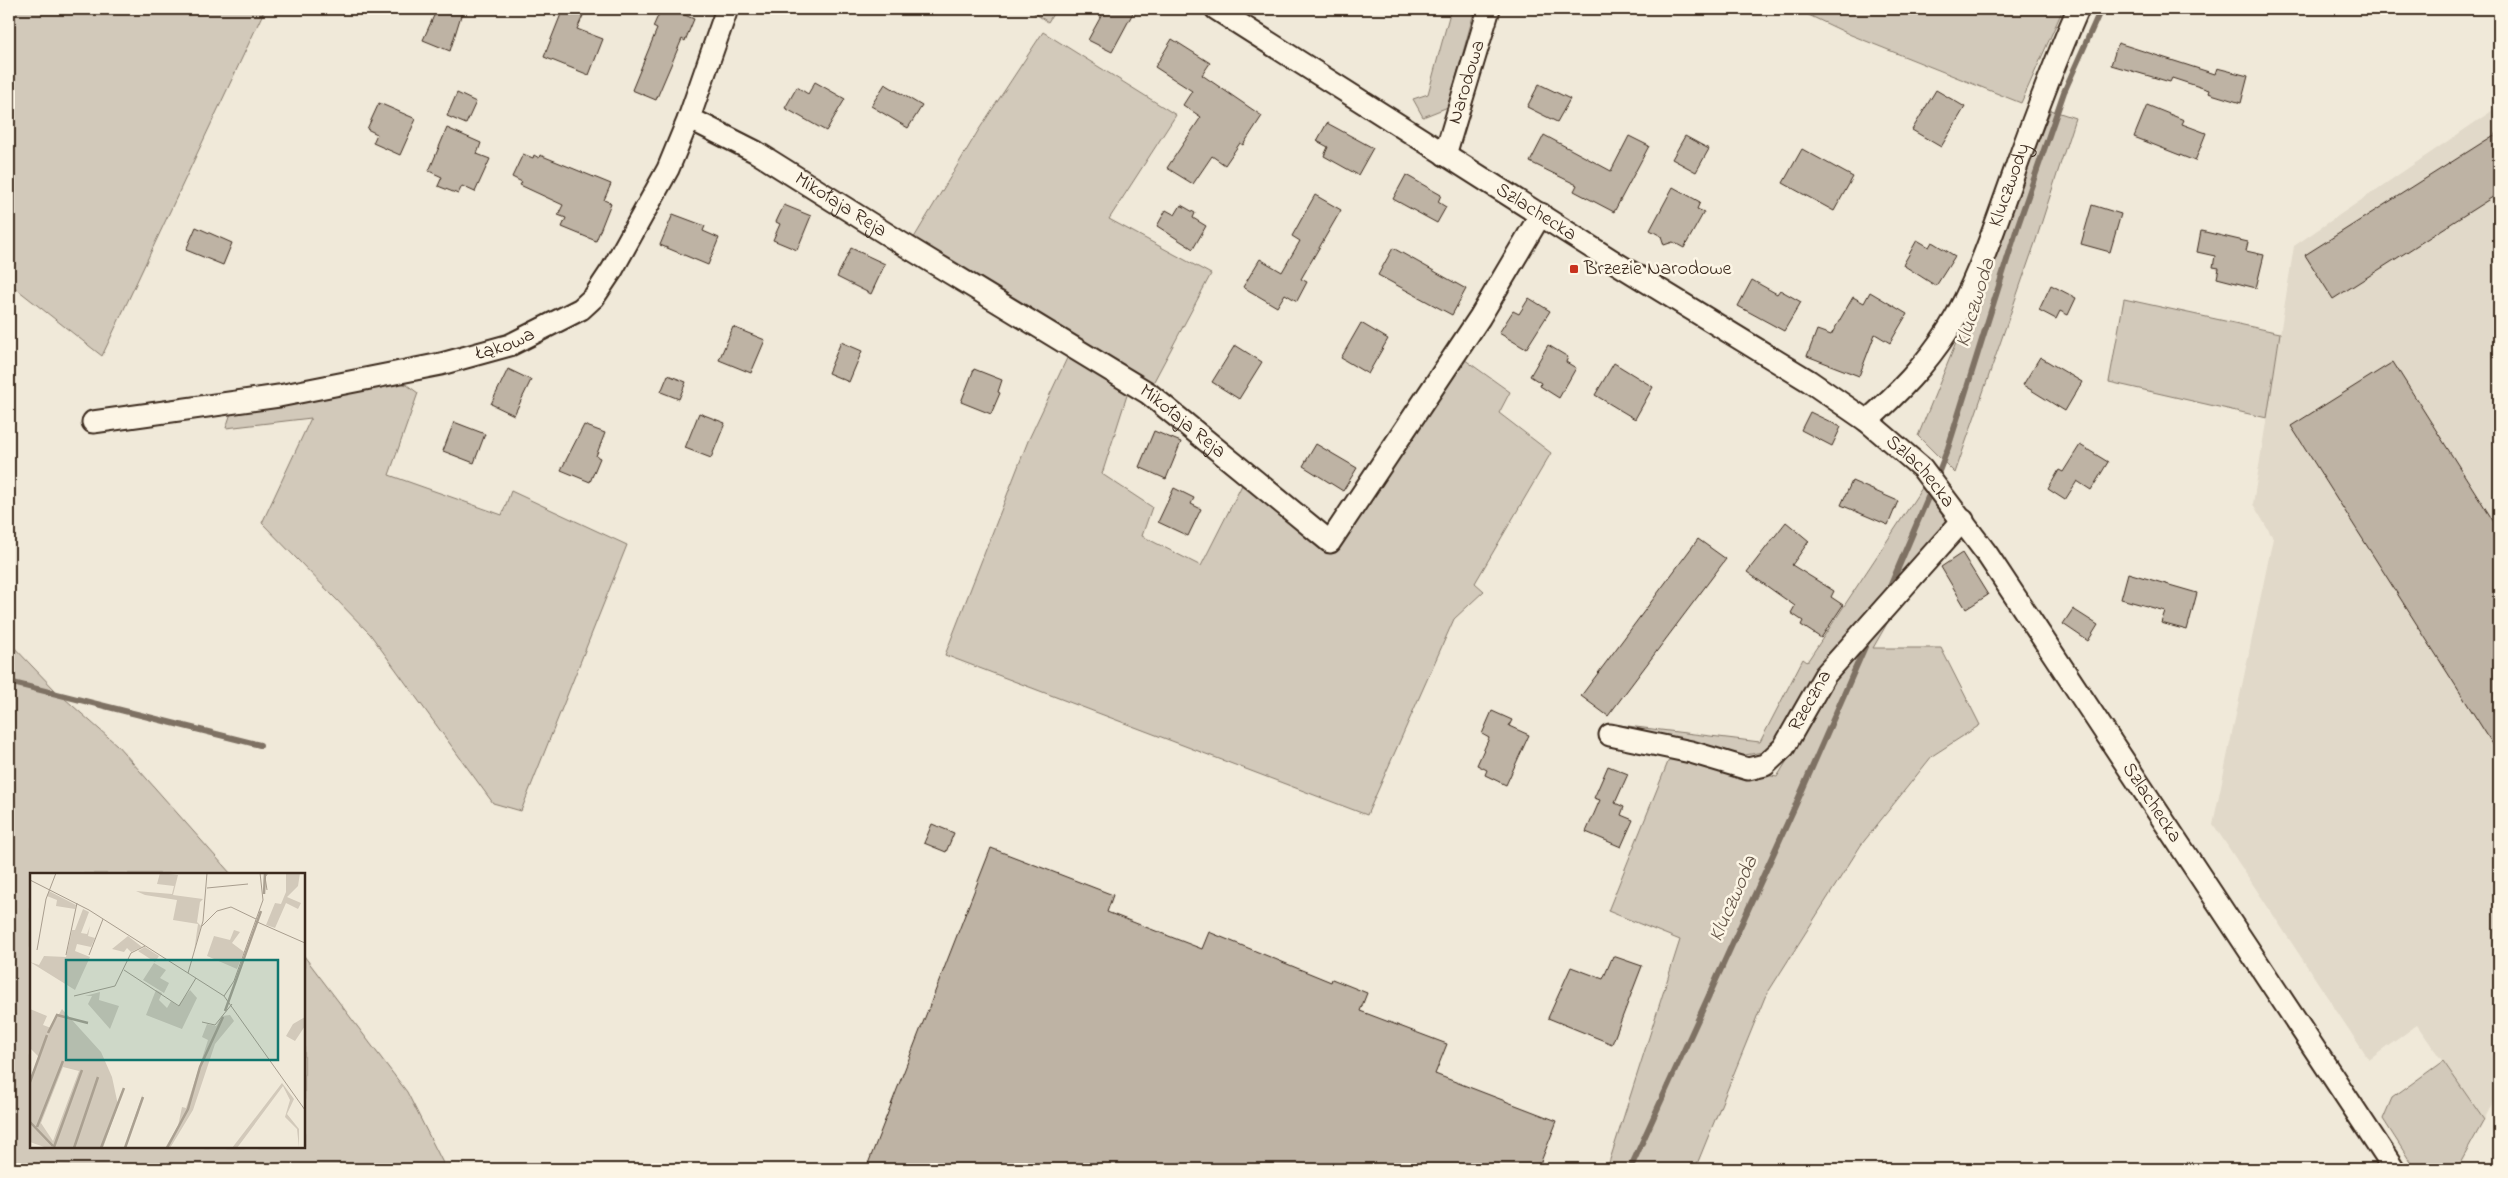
<svg xmlns="http://www.w3.org/2000/svg" width="2508" height="1178" viewBox="0 0 2508 1178" font-family="'Indie Flower',sans-serif">
<style>
.built{fill:#e1d9c9}
.green{fill:#d2c9ba;stroke:#867a6c}
.lines{fill:none;stroke-linecap:round;stroke-linejoin:round}
.stream{stroke:#7e7163;stroke-width:6}
.building{fill:#beb3a4;stroke:#3b2a1e}
.minor-casing{stroke:#3b2a1e;stroke-width:25}
.minor{stroke:#fcf5e5;stroke-width:21}
.poi-dot{fill:#c8321e;stroke:#fcf5e5;stroke-width:2}
.labels{text-anchor:middle;dominant-baseline:central;stroke-width:5;stroke-linejoin:round;paint-order:stroke}
.street-label{font-size:20px;fill:#3b2a1e;stroke:#fcf5e5}
.poi-label{font-size:20px;fill:#3b2a1e;stroke:#fcf5e5;text-anchor:start}
.water-label{font-size:21px;font-style:italic;fill:#625346;stroke:#fcf5e5}
.inset-river{fill:none;stroke:#aaa091;stroke-width:2.5}
.inset-road{fill:none;stroke:#a89d8e;stroke-width:1}
.view{fill:#0f766e;fill-opacity:0.15;stroke:#0f766e;stroke-width:2.5}
.inset-edge{fill:none;stroke:#3b2a1e;stroke-width:2.5}
</style>
<rect width="100%" height="100%" fill="#f0e9d9"/>
<filter id="ink" filterUnits="userSpaceOnUse"><feTurbulence type="fractalNoise" baseFrequency=".02" numOctaves="2"/><feDisplacementMap in="SourceGraphic" scale="10" xChannelSelector="R" yChannelSelector="G"/><feConvolveMatrix kernelMatrix="1 2 1 2 8 2 1 2 1" color-interpolation-filters="sRGB"/></filter>
<g filter="url(#ink)">
<path class="built" d="M2499 106V1090L2484 1120 2417 1025 2369 1060 2213 824 2273 538 2253 504 2294 246Z"/>
<g class="green">
<path d="M9 9H265L102 356 9 283Z"/>
<path d="M1028 9H1056L1048 22Z"/>
<path d="M1451 9H1475L1448 107 1423 117 1413 99 1428 94Z"/>
<path d="M1796 9H2063L2021 103 1851 35Z"/>
<path d="M1043 32 1176 115 1109 219 1211 274 1153 383 912 241 978 131Z"/>
<path d="M2051 110 2075 118 2036 240 1955 473 1918 436Z"/>
<path d="M2124 299 2280 333 2267 418 2109 382Z"/>
<path d="M1068 356 1129 389 1102 474 1152 507 1142 536 1201 566 1243 483 1329 548 1461 357 1510 392 1499 413 1551 453 1475 583 1484 591 1454 619 1367 815 945 655 1028 441Z"/>
<path d="M396 382 407 385 418 393 389 475 502 515 511 491 627 545 521 811 493 803 370 634 262 523 311 418 226 428 232 410Z"/>
<path d="M1922 488 1948 523 1818 669 1769 751 1739 756 1609 730 1611 724 1760 742 1803 659 1807 662Z"/>
<path d="M1893 613 1873 648H1941L1980 725 1932 756 1861 845 1765 997 1695 1169H1607L1680 940 1608 911 1670 757 1777 777 1846 664Z"/>
<path d="M9 642 55 690 117 745 231 874H31V1147H304V956L407 1092 446 1169H9Z"/>
<path d="M2443 1061 2484 1120 2457 1169H2415L2383 1119 2392 1098Z"/>
</g>
<g class="lines">
<g class="stream">
<path d="M1936 479 1948 448 2018 225 2064 92 2101 9"/>
<path d="M1887 594 1932 488"/>
<path d="M9 682 260 745"/>
<path d="M1630 1169 1796 804 1867 642"/>
</g>
</g>
<g class="building">
<path d="M437 9H463L450 51 423 40Z"/>
<path d="M563 9H586L577 29 603 39 589 75 544 57Z"/>
<path d="M661 9H671L694 19 685 41 682 39 656 100 632 90 657 29 653 27Z"/>
<path d="M1105 9H1135L1112 52 1088 40Z"/>
<path d="M1172 39 1210 63 1202 75 1262 116 1243 145 1240 143 1225 165 1212 156 1193 184 1167 168 1201 117 1183 105 1192 91 1155 67Z"/>
<path d="M2118 43 2215 74 2217 68 2248 76 2241 103 2208 93 2209 90 2172 78 2170 82 2111 65Z"/>
<path d="M815 82 845 99 826 131 785 108 797 87 808 94Z"/>
<path d="M885 84 922 106 908 128 871 106Z"/>
<path d="M1539 84 1570 99 1557 122 1527 107Z"/>
<path d="M1936 90 1965 107 1941 147 1912 130Z"/>
<path d="M457 93 476 102 466 124 447 116Z"/>
<path d="M379 103 416 119 400 155 373 143 377 134 367 129Z"/>
<path d="M2147 105 2184 120 2182 124 2206 133 2195 161 2134 137Z"/>
<path d="M1327 123 1373 148 1358 175 1324 156 1328 147 1317 141Z"/>
<path d="M447 128 481 143 477 154 490 159 475 192 462 186 458 194 438 186 442 177 429 171Z"/>
<path d="M2499 132V193L2333 299 2305 255Z"/>
<path d="M1544 135 1611 171 1629 136 1649 146 1614 212 1574 191 1577 185 1530 162Z"/>
<path d="M1685 136 1709 149 1696 172 1672 159Z"/>
<path d="M1802 149 1853 177 1834 211 1783 183Z"/>
<path d="M523 154 533 158 534 155 539 158 540 155 611 184 604 200 611 203 596 241 562 227 566 218 558 215 563 205 520 185 522 182 512 177Z"/>
<path d="M1406 175 1441 195 1438 202 1446 207 1437 223 1393 199Z"/>
<path d="M1673 187 1700 202 1697 209 1704 212 1684 248 1673 242 1664 245 1661 236 1650 230Z"/>
<path d="M1315 195 1341 210 1301 279 1307 282 1297 301 1285 294 1277 307 1243 287 1260 259 1282 272 1300 241 1292 236Z"/>
<path d="M784 205 811 216 797 250 773 240 780 224 776 222Z"/>
<path d="M1181 205 1195 213 1193 218 1206 226 1193 249 1157 226 1166 210 1175 215Z"/>
<path d="M2092 205 2121 214 2110 252 2081 244Z"/>
<path d="M673 214 705 226 703 231 719 238 708 265 660 245Z"/>
<path d="M196 227 232 243 223 265 186 250Z"/>
<path d="M2201 231 2248 242 2246 251 2264 255 2256 288 2217 278 2219 268 2213 267 2215 256 2197 252Z"/>
<path d="M1917 240 1929 247 1932 242 1955 256 1936 286 1903 265Z"/>
<path d="M851 248 885 264 871 294 837 277Z"/>
<path d="M1393 248 1466 289 1452 315 1378 275Z"/>
<path d="M1752 280 1777 294 1780 290 1801 302 1784 331 1738 306Z"/>
<path d="M2051 285 2076 298 2068 315 2060 311 2056 319 2039 310Z"/>
<path d="M1870 292 1907 314 1890 343 1875 334 1859 376 1807 356 1817 330 1831 335 1853 297 1864 303Z"/>
<path d="M1529 298 1550 311 1526 349 1499 333 1513 311 1519 314Z"/>
<path d="M1361 323 1388 339 1368 374 1341 358Z"/>
<path d="M733 327 765 340 751 373 719 360Z"/>
<path d="M841 342 862 351 849 382 828 373Z"/>
<path d="M1235 345 1262 362 1239 399 1212 382Z"/>
<path d="M1548 345 1568 357 1566 362 1576 368 1559 398 1540 386 1541 383 1530 376Z"/>
<path d="M2040 357 2082 382 2065 411 2023 385Z"/>
<path d="M2393 362 2499 530V754L2291 426Z"/>
<path d="M1614 363 1653 387 1635 419 1595 395Z"/>
<path d="M508 369 531 380 514 415 491 404Z"/>
<path d="M974 369 1002 380 998 392 1000 393 991 414 961 402Z"/>
<path d="M668 375 686 382 679 399 661 392Z"/>
<path d="M1810 412 1841 427 1832 446 1801 430Z"/>
<path d="M699 413 725 423 711 458 685 448Z"/>
<path d="M454 422 485 434 474 463 443 451Z"/>
<path d="M584 425 605 433 596 456 600 458 590 482 561 470Z"/>
<path d="M1154 431 1181 442 1166 479 1139 467Z"/>
<path d="M1316 444 1357 468 1343 491 1303 466Z"/>
<path d="M2080 445 2108 462 2091 490 2077 481 2065 500 2048 489 2059 470 2063 472Z"/>
<path d="M1852 481 1898 501 1888 525 1841 505Z"/>
<path d="M1174 488 1194 498 1191 504 1201 509 1188 536 1158 522Z"/>
<path d="M1786 522 1809 541 1792 565 1834 591 1831 597 1843 605 1821 638 1801 625 1803 621 1791 613 1795 606 1747 572Z"/>
<path d="M1698 539 1726 559 1608 716 1581 696Z"/>
<path d="M1962 553 1988 595 1966 609 1941 567Z"/>
<path d="M2128 573 2197 593 2187 630 2161 623 2165 611 2121 599Z"/>
<path d="M2073 609 2098 625 2088 641 2063 624Z"/>
<path d="M1492 711 1512 720 1509 726 1529 735 1506 785 1485 775 1487 770 1477 765 1489 738 1482 734Z"/>
<path d="M1608 766 1628 774 1615 803 1624 807 1621 815 1633 820 1621 847 1586 832 1600 800 1594 798Z"/>
<path d="M932 824 954 833 946 852 924 843Z"/>
<path d="M991 848 1113 895 1107 912 1202 949 1209 932 1331 982 1332 979 1367 993 1360 1011 1447 1044 1435 1074 1557 1121 1538 1169H866Z"/>
<path d="M1613 956 1642 966 1612 1044 1548 1018 1571 967 1603 979Z"/>
</g>
<g class="lines">
<defs>
<g id="minor">
<path id="s1" d="M1216 9 1616 263 1809 381 1867 421 1922 468 1987 554 2394 1169"/>
<path id="s2" d="M689 118 756 152 901 243 1148 393 1330 542 1480 317 1541 214"/>
<path id="s3" d="M1445 155 1489 9"/>
<path id="s4" d="M1867 421C1898 393 1925 366 1948 330 1976 285 1995 226 2013 176 2033 120 2054 64 2078 9"/>
<path id="s5" d="M93 422 279 396 441 364 510 345 581 309 594 297 612 270 668 169 689 118 727 9"/>
<path id="s6" d="M1610 735 1691 752 1748 769 1765 765 1784 747 1825 675 1963 520"/>
</g>
</defs>
<use href="#minor" class="minor-casing"/>
<use href="#minor" class="minor"/>
</g>
</g>
<rect class="poi-dot" x="1569" y="264" width="10" height="10" rx="2.5"/>
<g class="labels">
<g class="street-label">
<text stroke="none"><textPath href="#s3" startOffset="76">Narodowa</textPath></text>
<text stroke="none"><textPath href="#s4" startOffset="280">Kluczwody</textPath></text>
<text stroke="none"><textPath href="#s2" startOffset="175">Mikołaja Reja</textPath></text>
<text stroke="none"><textPath href="#s1" startOffset="379">Szlachecka</textPath></text>
<text stroke="none"><textPath href="#s5" startOffset="420">Łąkowa</textPath></text>
<text stroke="none"><textPath href="#s2" startOffset="580">Mikołaja Reja</textPath></text>
<text stroke="none"><textPath href="#s1" startOffset="844">Szlachecka</textPath></text>
<text stroke="none"><textPath href="#s6" startOffset="239">Rzeczna</textPath></text>
<text stroke="none"><textPath href="#s1" startOffset="1249">Szlachecka</textPath></text>
</g>
<g class="poi-label">
<text x="1584" y="269">Brzezie Narodowe</text>
</g>
<g class="water-label">
<text transform="translate(1976 303) rotate(-73)">Kluczwoda</text>
<text transform="translate(1734 899) rotate(-66)">Kluczwoda</text>
</g>
</g>
<g transform="translate(30 873)">
<rect width="275" height="275" fill="#f0e9d9"/>
<path d="M130 0 148 2 143 22 173 26 170 29 167 49 171 53 164 79 168 51 143 47 147 27 115 22 106 18 142 21 144 13 127 11ZM256 0H270L268 13 257 24 271 30 268 36 256 30 245 55 236 52 245 30 251 31 256 19ZM19 18 46 32 45 36 26 33 27 27 17 23ZM53 36 59 39 51 60 57 61 60 53 58 63 65 65 61 74 47 71 45 78 60 84 45 117 0 89 9 92 14 83 36 84 42 57H45ZM204 57 210 59 202 70 214 79 207 96 177 83 184 63 200 67ZM98 63 112 74 101 79 97 75 94 79 82 76ZM115 74 129 83 125 89 108 78ZM124 90 136 97 130 105 139 110 134 120 113 107ZM126 117 132 120 129 127 137 135 141 128 148 133 160 117 167 125 152 156 116 142ZM70 119 69 127 89 133 80 156 58 131 62 123H55ZM0 136 17 143 13 152 21 155 32 136 71 179 82 204 88 232 73 275H17L0 269V206L9 184 0 175ZM33 194 49 198 23 268 11 250ZM200 142 204 148 185 171 163 237 140 275H135L148 253 152 234 156 235 178 167 172 164 177 151 186 153 192 143ZM275 144V153L265 168 256 163 263 151ZM252 210 264 226 257 241 269 256V275L267 256 255 244 260 227 253 213 207 275H202ZM113 221 108 242 93 275 96 269Z" fill="#d2c9ba" fill-rule="evenodd"/>
<path class="inset-river" d="M234 21 235 0M195 138 231 38M18 160 27 142 58 150M0 209 17 162M0 249 23 273M7 254 33 188M24 274 52 197M44 275 68 204M71 275 94 215M95 275 113 224M137 275 158 236 170 194 193 144"/>
<path class="inset-road" d="M0 7 59 37 194 123 275 237M177 15 218 11M237 17 235 4 238 0M225 48 275 70M172 53 187 38 201 34 226 46M7 77 16 26 26 0M36 82 47 30M59 82 73 46M94 97 149 133 166 105M158 100 173 48 177 0M44 123 85 113 101 80 115 73M194 123 204 108 233 27 230 0M172 149 185 152 202 131"/>
<path class="view" d="M36 87H248V187H36Z"/>
<rect width="275" height="275" class="inset-edge"/>
</g>
<rect width="2508" height="1178" fill="none" stroke="#fcf5e5" stroke-width="30"/>
<rect x="15" y="15" width="2478" height="1148" fill="none" stroke="#3b2a1e" stroke-width="2" filter="url(#ink)"/>
</svg>
